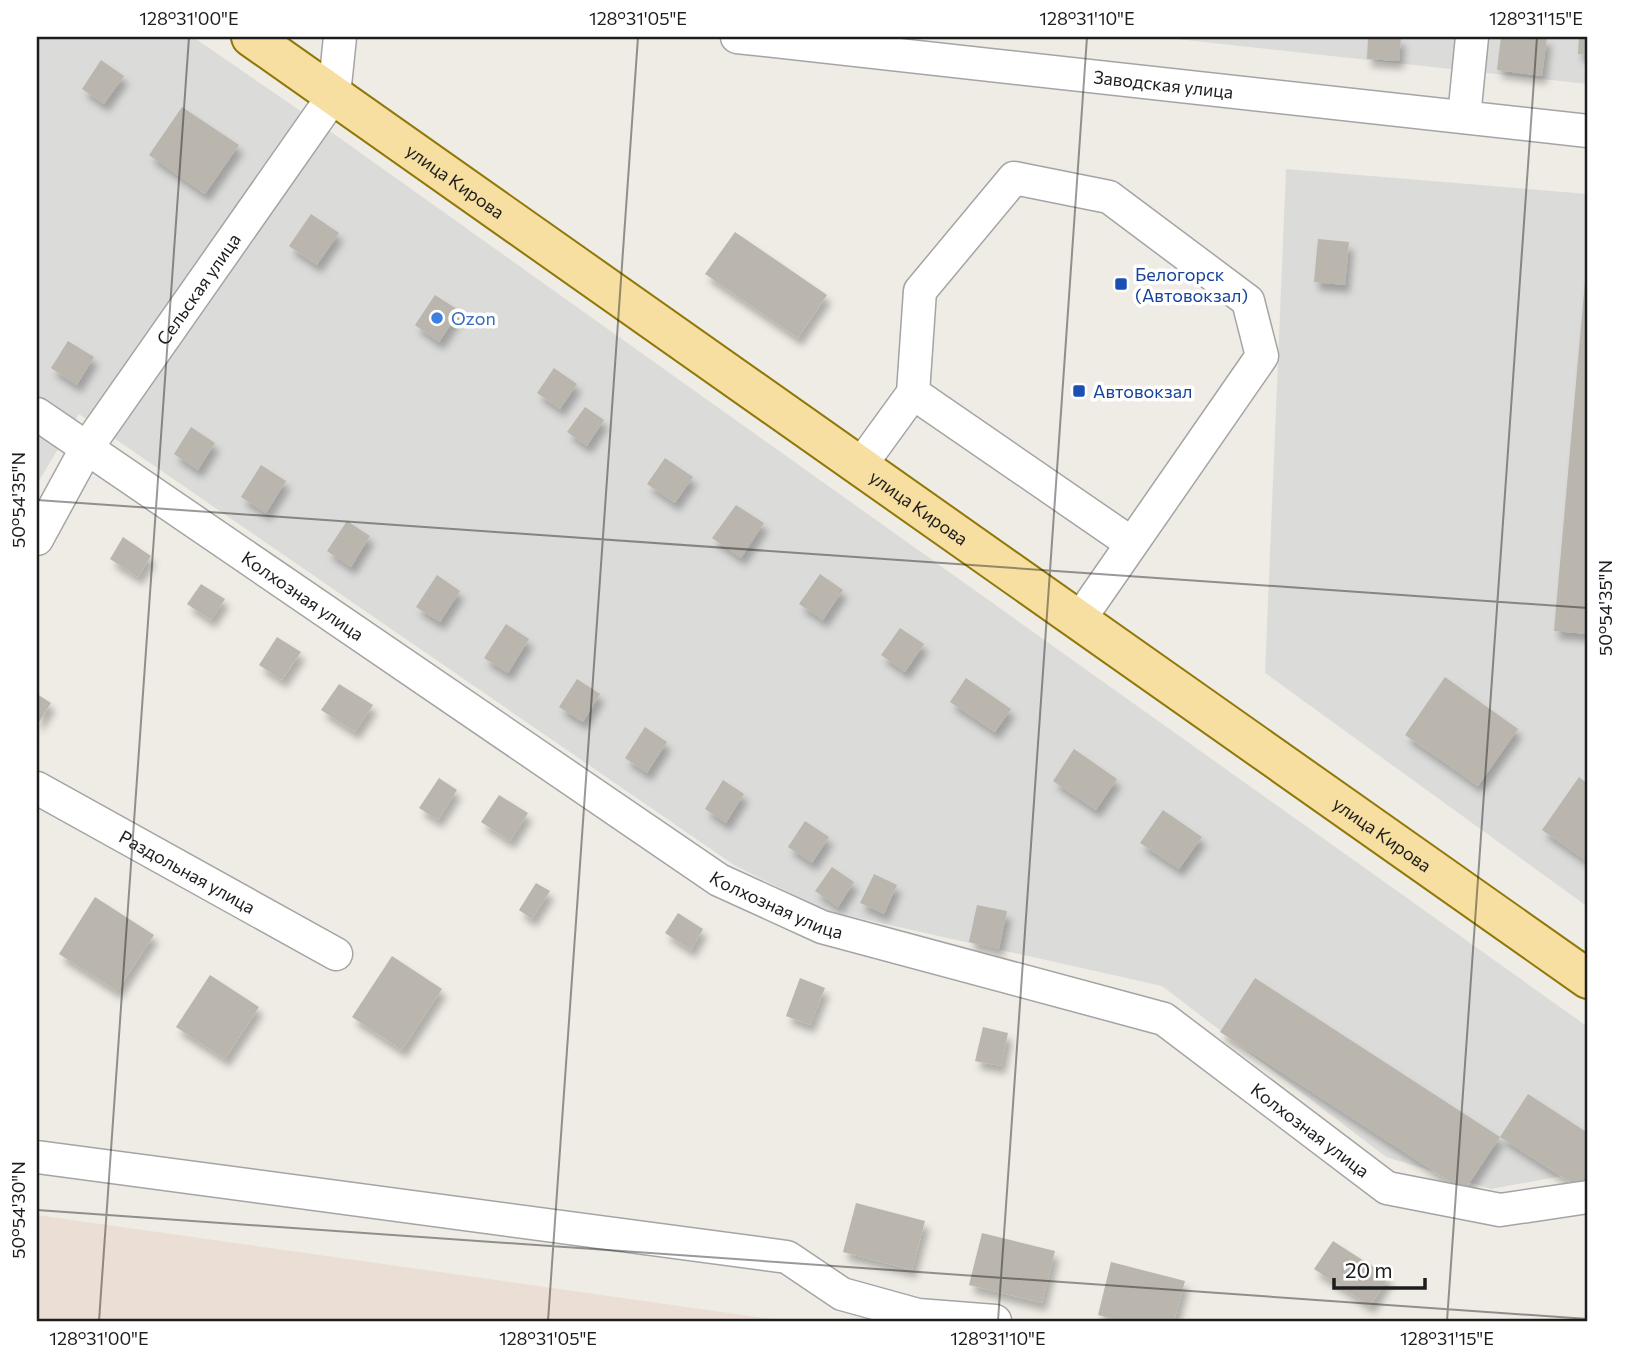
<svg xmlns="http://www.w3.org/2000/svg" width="1625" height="1358" viewBox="0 0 1625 1358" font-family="Commissioner,sans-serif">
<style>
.residential{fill:#dbdbda}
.military{fill:#ebded4}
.building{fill:#bab5ad;filter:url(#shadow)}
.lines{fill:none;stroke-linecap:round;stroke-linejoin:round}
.minor-casing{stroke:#a4a4a4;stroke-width:35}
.major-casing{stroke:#8f7708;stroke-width:42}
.minor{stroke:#fff;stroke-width:32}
.major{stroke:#f6dfa0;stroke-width:38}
.ticks{fill:none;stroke:#1d1d1d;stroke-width:2;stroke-opacity:0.45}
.transit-dot{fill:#1a4fb4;stroke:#fff;stroke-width:2.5}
.shop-dot{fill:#3f7fe0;stroke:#fff;stroke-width:2.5}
.labels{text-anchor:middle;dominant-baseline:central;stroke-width:7;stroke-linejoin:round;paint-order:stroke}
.street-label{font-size:18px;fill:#1d1d1d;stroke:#fff}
.transit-label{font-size:18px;fill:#164399;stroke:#fff;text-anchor:start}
.shop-label{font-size:18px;fill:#366cbe;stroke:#fff;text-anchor:start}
.neatline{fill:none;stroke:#1d1d1d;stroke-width:2.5}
.ticks-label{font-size:18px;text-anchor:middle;fill:#1d1d1d}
</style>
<defs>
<filter id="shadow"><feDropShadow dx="4.5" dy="8" stdDeviation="3.5" flood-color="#0004"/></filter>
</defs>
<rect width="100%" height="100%" fill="#eeece4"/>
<g class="residential">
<path d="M37 37H193L334 134 1588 1027V1171L1491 1189 1386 1157 1162 986 823 910 734 865 79 414 37 484Z"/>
<path d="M1159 37H1588V84Z"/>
<path d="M1286 169 1588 194V907L1265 673Z"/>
</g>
<path class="military" d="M37 1215 786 1321H37Z"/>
<g class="building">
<path d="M1368 37H1401L1399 61 1367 59Z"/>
<path d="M1501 37H1547L1542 76 1497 70Z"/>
<path d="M1579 37H1588V55L1578 54Z"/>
<path d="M101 60 124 76 104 104 82 89Z"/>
<path d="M182 107 239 145 205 194 149 155Z"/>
<path d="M311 214 339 233 317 265 289 246Z"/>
<path d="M735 232 827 295 798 338 705 274Z"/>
<path d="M1318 239 1349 242 1345 285 1314 282Z"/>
<path d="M1586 270H1588V634L1554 631Z"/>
<path d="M435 295 460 311 439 342 415 325Z"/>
<path d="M68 341 94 357 77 385 51 368Z"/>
<path d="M554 368 577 384 560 409 537 393Z"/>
<path d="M585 407 604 420 587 446 567 432Z"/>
<path d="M191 427 215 443 198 470 174 454Z"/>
<path d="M665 458 693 477 675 503 647 484Z"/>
<path d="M261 465 286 481 266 513 241 497Z"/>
<path d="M736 505 764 523 741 558 712 538Z"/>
<path d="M347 521 370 536 351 567 327 551Z"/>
<path d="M123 537 151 556 138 577 110 559Z"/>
<path d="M820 574 843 590 823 620 799 604Z"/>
<path d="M437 575 460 591 440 622 416 607Z"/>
<path d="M201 584 225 599 211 620 187 604Z"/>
<path d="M506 624 529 639 508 673 484 658Z"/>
<path d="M900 628 924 644 905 672 881 655Z"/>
<path d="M277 637 301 652 282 680 259 665Z"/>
<path d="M1445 677 1518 729 1478 786 1405 735Z"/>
<path d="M966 678 1011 709 995 732 950 702Z"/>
<path d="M577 679 600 694 583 722 559 707Z"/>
<path d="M339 684 373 705 355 732 321 710Z"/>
<path d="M37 694 51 703 37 725Z"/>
<path d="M645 727 667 742 647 773 625 758Z"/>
<path d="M1074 749 1117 779 1096 810 1053 781Z"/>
<path d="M1579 777 1588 784V862L1542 830Z"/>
<path d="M439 778 457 790 438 820 419 808Z"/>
<path d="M723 780 744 794 726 823 705 809Z"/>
<path d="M499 795 528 813 510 841 481 822Z"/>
<path d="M1163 810 1202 837 1179 869 1140 843Z"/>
<path d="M805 821 829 837 812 863 788 847Z"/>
<path d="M832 867 854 882 838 907 815 891Z"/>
<path d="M874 874 897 885 884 914 860 903Z"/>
<path d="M536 883 550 891 532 919 519 910Z"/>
<path d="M95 897 154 935 117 991 59 954Z"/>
<path d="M977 905 1007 911 999 949 969 942Z"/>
<path d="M678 913 703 929 691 950 665 933Z"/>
<path d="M392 956 442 989 402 1050 352 1017Z"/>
<path d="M210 975 259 1007 225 1059 176 1027Z"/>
<path d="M800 978 825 988 810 1025 786 1016Z"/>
<path d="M1255 978 1500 1137 1464 1191 1220 1032Z"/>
<path d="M983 1027 1008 1033 1001 1066 975 1061Z"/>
<path d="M1528 1094 1588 1133V1181L1582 1190 1500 1137Z"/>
<path d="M856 1203 925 1221 912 1270 843 1252Z"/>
<path d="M982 1233 1055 1251 1042 1303 969 1285Z"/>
<path d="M1333 1241 1389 1277 1370 1306 1314 1269Z"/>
<path d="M1111 1262 1185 1281 1174 1321H1123L1098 1315Z"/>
</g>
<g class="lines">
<defs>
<g id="minor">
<path id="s1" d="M737 37 1588 131"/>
<path d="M1464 117 1472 37"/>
<path d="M913 393 1131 543"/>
<path id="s2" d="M37 414 719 880 822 927 1164 1019 1387 1188 1500 1210 1588 1197"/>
<path d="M860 466 913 393 920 291 1014 178 1109 197 1248 301 1262 356 1079 620"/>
<path id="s3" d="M37 539 86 449 334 95 340 37"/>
<path id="s4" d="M37 788 336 954"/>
<path d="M37 1157 787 1257 842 1294 918 1315 995 1321"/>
</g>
<g id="major">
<path id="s5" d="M251 37 1588 979"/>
</g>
</defs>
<use href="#minor" class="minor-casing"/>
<use href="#major" class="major-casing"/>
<use href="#minor" class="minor"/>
<use href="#major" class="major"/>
</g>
<path class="ticks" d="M37 500 1588 608M37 1210 1588 1319M99 1321 189 37M548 1321 638 37M998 1321 1087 37M1447 1321 1537 37"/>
<g class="transit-dot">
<rect x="1114" y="277" width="14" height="14" rx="3.5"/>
<rect x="1072" y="384" width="14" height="14" rx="3.5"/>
</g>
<circle class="shop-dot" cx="437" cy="318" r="7"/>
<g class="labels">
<g class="street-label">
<text stroke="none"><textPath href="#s1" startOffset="429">Заводская улица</textPath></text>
<text stroke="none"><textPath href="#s5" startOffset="250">улица Кирова</textPath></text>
<text stroke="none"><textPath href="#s3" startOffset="298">Сельская улица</textPath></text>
<text stroke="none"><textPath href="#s5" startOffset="817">улица Кирова</textPath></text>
<text stroke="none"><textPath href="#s2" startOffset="322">Колхозная улица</textPath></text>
<text stroke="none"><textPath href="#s5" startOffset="1384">улица Кирова</textPath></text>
<text stroke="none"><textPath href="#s4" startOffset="172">Раздольная улица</textPath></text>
<text stroke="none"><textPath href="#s2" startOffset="889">Колхозная улица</textPath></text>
<text stroke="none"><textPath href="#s2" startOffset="1477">Колхозная улица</textPath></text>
</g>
<g class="transit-label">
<text x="1135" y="274">Белогорск<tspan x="1135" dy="21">(Автовокзал)</tspan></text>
<text x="1093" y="391">Автовокзал</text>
</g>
<g class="shop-label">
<text x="451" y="318">Ozon</text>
</g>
</g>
<rect width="1625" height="1358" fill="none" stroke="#ffffff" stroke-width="77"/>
<path d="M1334 1278v10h91v-10" fill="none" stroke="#1d1d1d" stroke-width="3.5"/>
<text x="1345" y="1278" font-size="21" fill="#1d1d1d" stroke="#ffffff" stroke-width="5" paint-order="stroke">20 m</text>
<rect x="38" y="38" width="1548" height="1282" class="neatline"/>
<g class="ticks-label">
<text x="189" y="25">128°31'00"E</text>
<text x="638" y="25">128°31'05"E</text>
<text x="1087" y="25">128°31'10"E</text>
<text x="1536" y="25">128°31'15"E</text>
<text transform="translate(19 500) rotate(-90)" y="6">50°54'35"N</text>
<text transform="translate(1606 608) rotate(-90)" y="6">50°54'35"N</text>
<text transform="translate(19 1210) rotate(-90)" y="6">50°54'30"N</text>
<text x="99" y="1345">128°31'00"E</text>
<text x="548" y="1345">128°31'05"E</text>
<text x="998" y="1345">128°31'10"E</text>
<text x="1447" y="1345">128°31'15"E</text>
</g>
</svg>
